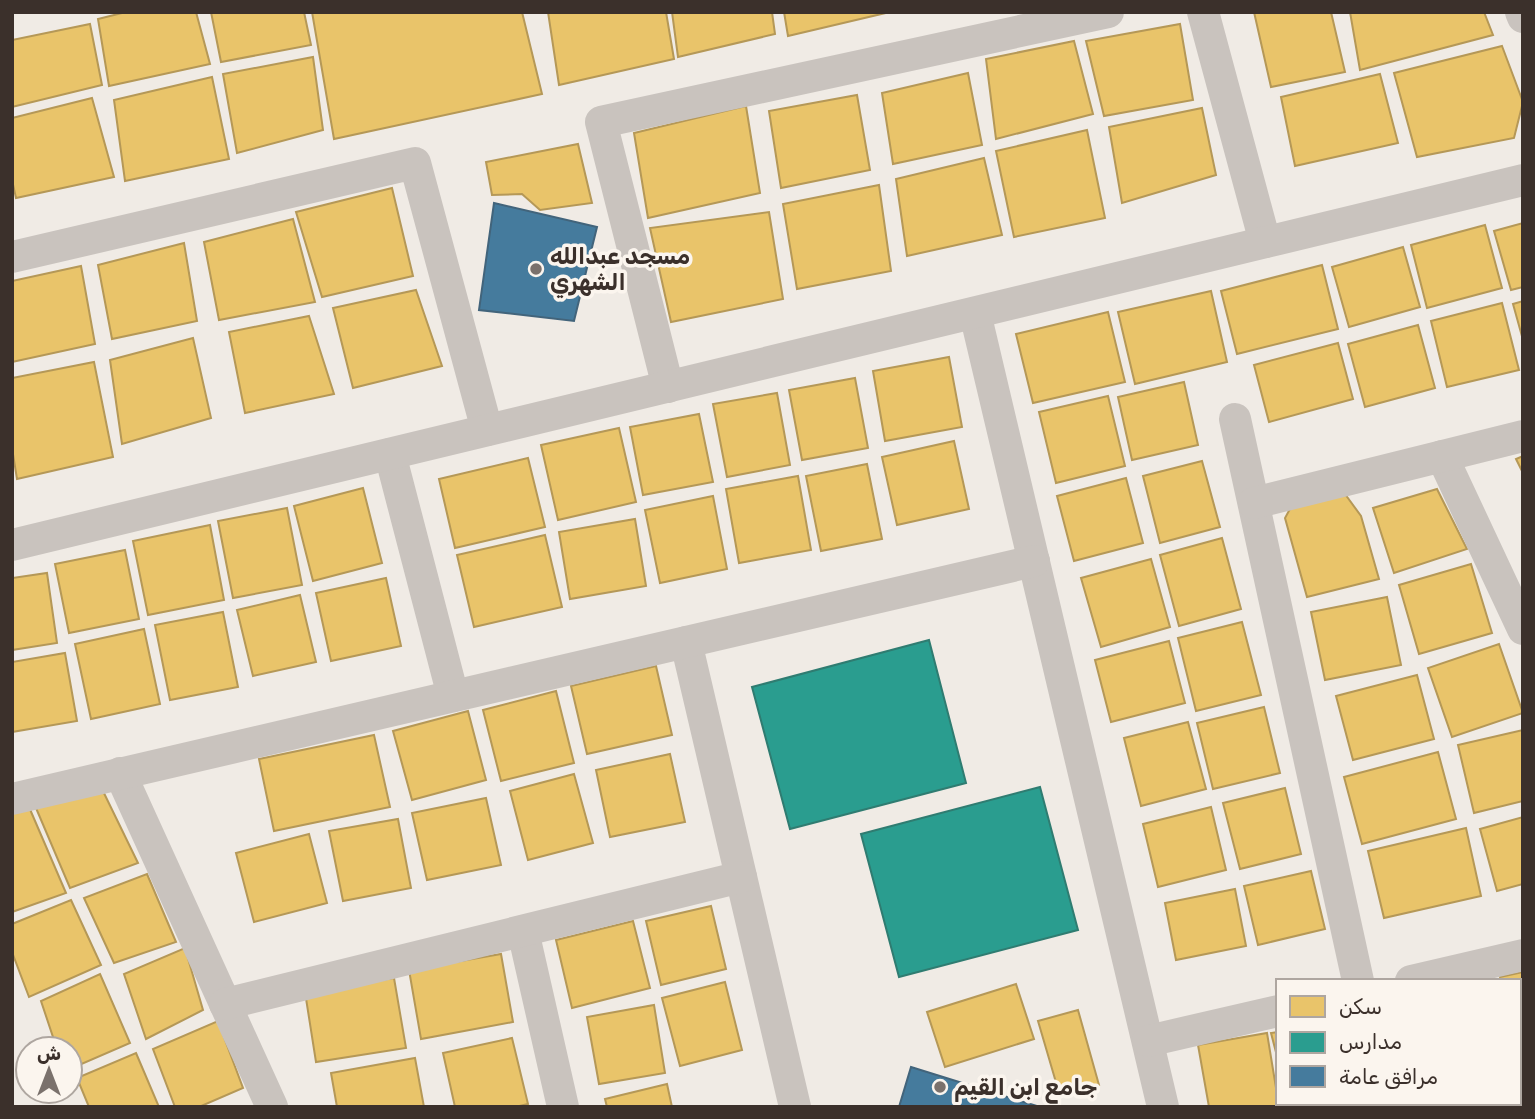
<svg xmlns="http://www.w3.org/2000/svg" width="1535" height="1119" viewBox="0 0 1535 1119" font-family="Rubik,'Noto Naskh Arabic',sans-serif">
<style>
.homes{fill:#e9c46a;stroke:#b59857;stroke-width:2}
.schools{fill:#2a9d8f;stroke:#2f7c71;stroke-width:2}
.public{fill:#457b9d;stroke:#42647b;stroke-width:2}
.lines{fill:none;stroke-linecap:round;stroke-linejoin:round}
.street{stroke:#c9c3be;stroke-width:32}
.poi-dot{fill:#7a716c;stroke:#fbf5ee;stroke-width:2.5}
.labels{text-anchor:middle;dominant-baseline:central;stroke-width:7;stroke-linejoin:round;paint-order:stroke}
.poi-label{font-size:23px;font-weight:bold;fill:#3b302b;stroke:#fbf5ee;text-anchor:start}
</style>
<rect width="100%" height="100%" fill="#f0ebe5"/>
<g class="homes">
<path d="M126 12H196L210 64 109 86 98 19Z"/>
<path d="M211 12H304L311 45 221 62Z"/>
<path d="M312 12H522L542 94 334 139Z"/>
<path d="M548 12H666L674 59 559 85Z"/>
<path d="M672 12H772L775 34 678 57Z"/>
<path d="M784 12H890L788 36Z"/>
<path d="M1254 12H1331L1345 72 1271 87Z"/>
<path d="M1350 12H1484L1493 35 1360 70Z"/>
<path d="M90 24 102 85 12 107V40Z"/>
<path d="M1180 24 1193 100 1104 116 1086 41Z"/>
<path d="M1074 41 1093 114 996 139 986 59Z"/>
<path d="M1502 46 1523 102 1514 138 1417 157 1394 73Z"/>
<path d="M313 57 323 130 237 153 223 74Z"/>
<path d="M968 73 982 145 893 164 882 93Z"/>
<path d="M1380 74 1398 143 1295 166 1281 97Z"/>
<path d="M212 77 229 159 125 181 114 100Z"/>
<path d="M857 95 870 170 781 188 769 111Z"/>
<path d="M92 98 114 177 16 198 12 180V118Z"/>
<path d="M746 106 760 193 648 218 634 133Z"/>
<path d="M1202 108 1216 175 1122 203 1109 127Z"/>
<path d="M1087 130 1105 218 1014 237 996 151Z"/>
<path d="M578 144 592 203 540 210 522 194 492 195 486 162Z"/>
<path d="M984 158 1002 235 907 256 896 179Z"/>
<path d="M879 185 891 271 797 289 783 204Z"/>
<path d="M392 188 413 276 322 297 296 212Z"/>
<path d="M769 212 783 299 671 322 650 228Z"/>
<path d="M293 219 315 302 219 320 204 242Z"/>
<path d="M1523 223V287L1511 290 1494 231Z"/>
<path d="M1485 225 1502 288 1427 308 1411 245Z"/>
<path d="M184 243 197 321 112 339 98 265Z"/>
<path d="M1403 247 1420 307 1349 327 1332 267Z"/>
<path d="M1322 265 1338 329 1237 354 1221 291Z"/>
<path d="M81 266 95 344 12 362V281Z"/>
<path d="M416 290 442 366 353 388 333 308Z"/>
<path d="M1211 291 1227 362 1135 384 1118 312Z"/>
<path d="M1523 301V340L1513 304Z"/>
<path d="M1502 303 1519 370 1447 387 1431 321Z"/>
<path d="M1108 312 1125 382 1033 403 1016 334Z"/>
<path d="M309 316 334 394 245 413 229 332Z"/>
<path d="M1418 325 1435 388 1365 407 1348 344Z"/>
<path d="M193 338 211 418 122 444 110 360Z"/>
<path d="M1338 343 1353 399 1269 422 1254 365Z"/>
<path d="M949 357 962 427 885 441 873 371Z"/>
<path d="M94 362 113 457 17 479 12 448V378Z"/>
<path d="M855 378 868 448 802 460 789 390Z"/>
<path d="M1184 382 1198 445 1132 460 1118 397Z"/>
<path d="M777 393 790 465 727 477 713 404Z"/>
<path d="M1108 396 1125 466 1056 483 1039 412Z"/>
<path d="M699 414 713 482 643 495 630 427Z"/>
<path d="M619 428 636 502 558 520 541 445Z"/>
<path d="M954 441 969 509 897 525 882 457Z"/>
<path d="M1523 456V473L1516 459Z"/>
<path d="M528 458 545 527 455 548 439 479Z"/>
<path d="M1202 461 1220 527 1160 543 1143 476Z"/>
<path d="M867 464 882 539 821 551 806 476Z"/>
<path d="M798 476 811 550 739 563 726 489Z"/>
<path d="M1126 478 1143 543 1074 561 1057 496Z"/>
<path d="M363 488 382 563 313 581 294 506Z"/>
<path d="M1437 489 1467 549 1394 573 1373 508Z"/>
<path d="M1345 494 1361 516 1379 579 1307 597 1285 518 1291 507Z"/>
<path d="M713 496 727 569 660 583 645 510Z"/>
<path d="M287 508 302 585 233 598 218 521Z"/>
<path d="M635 519 646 586 570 599 559 532Z"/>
<path d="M210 525 224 600 148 615 133 541Z"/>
<path d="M545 535 562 607 474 627 457 555Z"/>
<path d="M1222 538 1241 609 1179 626 1160 555Z"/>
<path d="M125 550 139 619 69 633 55 564Z"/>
<path d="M1151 559 1170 627 1101 647 1081 578Z"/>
<path d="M1471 564 1492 633 1419 654 1399 585Z"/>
<path d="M47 573 57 643 12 650V578Z"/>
<path d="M386 578 401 646 331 661 316 593Z"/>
<path d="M300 595 316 662 253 676 237 610Z"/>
<path d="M1387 597 1401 665 1325 680 1311 612Z"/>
<path d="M223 612 238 687 170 700 155 625Z"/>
<path d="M1242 622 1261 695 1196 711 1178 638Z"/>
<path d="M144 629 160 704 91 719 75 644Z"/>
<path d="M1169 641 1185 703 1111 722 1095 660Z"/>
<path d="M1499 644 1523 713 1452 737 1428 668Z"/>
<path d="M65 653 77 721 12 732V662Z"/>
<path d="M656 666 672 735 587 754 571 686Z"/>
<path d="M1417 675 1434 739 1353 760 1336 696Z"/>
<path d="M556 691 574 763 501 781 483 710Z"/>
<path d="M1264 707 1280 773 1213 789 1197 723Z"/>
<path d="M468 711 486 780 412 800 393 731Z"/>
<path d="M1188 722 1206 789 1141 806 1124 738Z"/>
<path d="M1523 730V801L1474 813 1458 745Z"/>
<path d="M374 735 390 807 274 831 259 759Z"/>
<path d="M1438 752 1456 819 1362 844 1344 777Z"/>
<path d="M670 754 685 822 610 837 596 770Z"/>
<path d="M574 774 593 843 528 860 510 791Z"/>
<path d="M101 787 138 863 70 888 36 808Z"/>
<path d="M1285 788 1301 854 1240 869 1223 803Z"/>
<path d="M486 798 501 865 427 880 412 813Z"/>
<path d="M29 807 66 893 12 912V811Z"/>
<path d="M1211 807 1226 870 1158 887 1143 824Z"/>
<path d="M1523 817V884L1497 891 1480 829Z"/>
<path d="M398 819 411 888 343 901 329 831Z"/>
<path d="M1466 828 1481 896 1384 918 1368 851Z"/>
<path d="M309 834 327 903 254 922 236 853Z"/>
<path d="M1311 871 1325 929 1258 945 1244 886Z"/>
<path d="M147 874 176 942 114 963 84 898Z"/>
<path d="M1235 889 1246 946 1176 960 1165 903Z"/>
<path d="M71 900 101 965 29 997 12 952V924Z"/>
<path d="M711 906 726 969 661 985 646 921Z"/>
<path d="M633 921 650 988 572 1008 556 940Z"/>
<path d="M185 948 203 1010 146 1039 124 974Z"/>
<path d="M501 954 513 1022 421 1039 409 970Z"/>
<path d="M1523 972V1050H1519V981H1501L1500 977Z"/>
<path d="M100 974 130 1043 70 1069V1049H57L41 1001Z"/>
<path d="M394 978 406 1048 316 1062 305 992Z"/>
<path d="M725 982 742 1050 680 1066 662 998Z"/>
<path d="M1016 984 1034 1039 945 1067 927 1012Z"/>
<path d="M654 1005 665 1073 599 1084 587 1017Z"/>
<path d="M1078 1010 1099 1085 1060 1096 1038 1021Z"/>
<path d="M218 1021 243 1088 199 1107H175L153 1049Z"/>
<path d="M1278 1032V1060L1271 1033Z"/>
<path d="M1267 1033 1279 1106 1209 1107 1198 1045Z"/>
<path d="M512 1038 528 1104 515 1107H455L443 1053Z"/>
<path d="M136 1053 159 1107H89L77 1078Z"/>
<path d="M415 1058 424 1107H337L331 1073Z"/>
<path d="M667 1084 672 1107H607L605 1099Z"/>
<path d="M1340 1103H1362L1363 1107H1325Z"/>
<rect x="1373" y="1103" width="62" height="4"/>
<path d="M1448 1103H1518L1519 1107H1449Z"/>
</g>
<g class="schools">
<path d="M929 640 966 783 790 829 752 687Z"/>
<path d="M1040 787 1078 930 899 977 861 834Z"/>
</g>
<g class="public">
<path d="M494 203 597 227 574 321 479 310Z"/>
<path d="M911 1067 1040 1107H899Z"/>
</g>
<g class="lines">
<g class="street">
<path d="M1203 12 1265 242"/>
<path d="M1521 12 1523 17"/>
<path d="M12 257 415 163 487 430"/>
<path d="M975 313 1163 1107"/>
<path d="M668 387 601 122 1108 12"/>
<path d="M1235 419 1358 981"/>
<path d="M390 454 453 696"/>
<path d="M1442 456 1523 629"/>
<path d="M1254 503 1523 436"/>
<path d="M12 545 1523 180"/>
<path d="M686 642 795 1107"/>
<path d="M120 773 272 1107"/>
<path d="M12 799 1034 561"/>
<path d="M523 931 563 1107"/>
<path d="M1411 981 1523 955"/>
<path d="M225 1004 741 877"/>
<path d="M1148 1041 1278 1011"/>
</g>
</g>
<g class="poi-dot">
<circle cx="536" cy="269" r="7"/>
<circle cx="940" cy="1087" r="7"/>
</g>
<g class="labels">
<g class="poi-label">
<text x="550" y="256">مسجد عبدالله<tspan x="550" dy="26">الشهري</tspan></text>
<text x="954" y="1087">جامع ابن القيم</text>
</g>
</g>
<rect width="1535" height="1119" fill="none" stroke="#3b302b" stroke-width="28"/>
<rect x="1276" y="979" width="245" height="126" fill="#fbf5ee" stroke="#aea6a0" stroke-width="2"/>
<rect x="1290" y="996" width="35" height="21" fill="#e9c46a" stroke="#aea6a0" stroke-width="2"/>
<text x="1339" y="1014" font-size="21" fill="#3b302b">سكن</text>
<rect x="1290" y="1032" width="35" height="21" fill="#2a9d8f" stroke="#aea6a0" stroke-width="2"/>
<text x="1339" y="1049" font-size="21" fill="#3b302b">مدارس</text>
<rect x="1290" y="1066" width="35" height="21" fill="#457b9d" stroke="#aea6a0" stroke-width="2"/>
<text x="1339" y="1084" font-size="21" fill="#3b302b">مرافق عامة</text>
<g transform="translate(49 1070)"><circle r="33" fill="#fbf5ee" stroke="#aea6a0" stroke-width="2"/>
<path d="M0-5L12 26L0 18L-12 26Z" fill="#7a716c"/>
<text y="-10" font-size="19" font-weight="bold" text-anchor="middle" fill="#3b302b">ش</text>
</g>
</svg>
